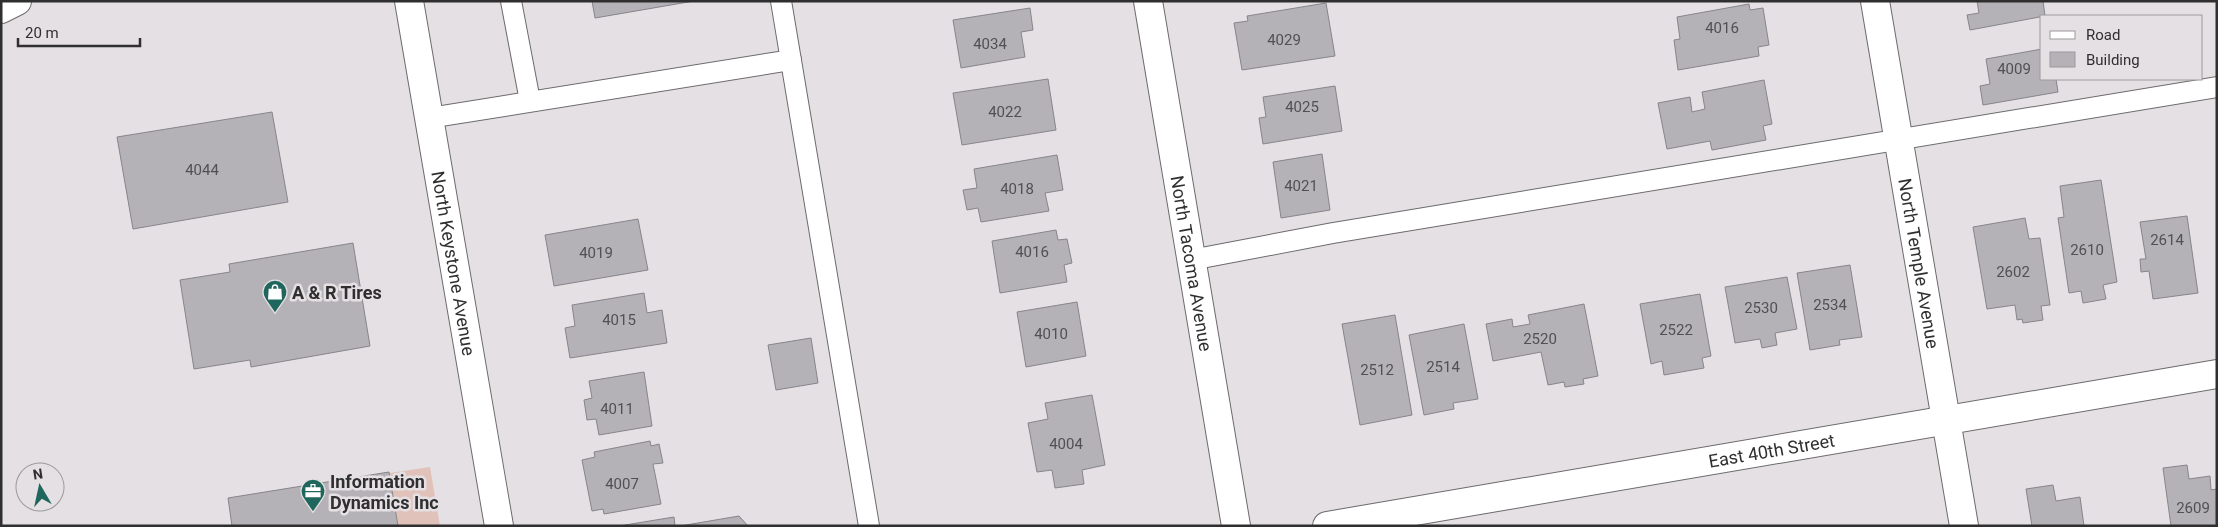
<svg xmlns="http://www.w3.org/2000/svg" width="2218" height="527" viewBox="0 0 2218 527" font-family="Roboto,sans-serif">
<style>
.green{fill:#e1c2ba}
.building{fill:#b4b2b6;stroke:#87858a}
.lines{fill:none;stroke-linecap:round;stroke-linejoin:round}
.service-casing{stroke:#6d6a6d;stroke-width:22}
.minor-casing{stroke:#6d6a6d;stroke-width:30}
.tertiary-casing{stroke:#6d6a6d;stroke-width:30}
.primary-casing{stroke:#6d6a6d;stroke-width:30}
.service{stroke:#fff;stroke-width:20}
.minor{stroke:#fff;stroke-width:28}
.tertiary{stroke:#fff;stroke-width:28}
.primary{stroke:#fff;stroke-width:28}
.labels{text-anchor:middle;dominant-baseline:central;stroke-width:5;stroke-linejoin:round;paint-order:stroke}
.number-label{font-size:15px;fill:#515052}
.street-label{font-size:18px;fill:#302f30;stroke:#e4e0e3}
.poi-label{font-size:18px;font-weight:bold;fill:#302f30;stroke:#e4e0e3;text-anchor:start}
</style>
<rect width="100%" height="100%" fill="#e4e0e3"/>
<path class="green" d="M430 467 440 526H398L390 473Z"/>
<g class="building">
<path d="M592 1H694L595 18Z"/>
<path d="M1977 1H2043L2045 16 1970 30 1967 15 1979 13Z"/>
<path d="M1326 3 1335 56 1242 70 1234 23 1248 21 1247 16Z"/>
<path d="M1749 4 1750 10 1763 8 1769 45 1758 47 1759 56 1678 70 1674 40 1680 39 1677 17Z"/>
<path d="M1030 8 1033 30 1021 32 1025 57 961 68 953 20Z"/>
<path d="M2042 49V79H2056L2058 92 1983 105 1980 86 1990 84 1986 59Z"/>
<path d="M1048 79 1056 130 962 145 953 93Z"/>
<path d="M1764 80 1772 124 1763 126 1766 140 1712 150 1710 141 1667 149 1658 103 1690 97 1692 112 1705 109 1702 92Z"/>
<path d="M1335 86 1342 131 1263 144 1259 118 1266 117 1263 97Z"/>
<path d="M272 112 288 202 133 229 117 137Z"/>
<path d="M1322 154 1330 210 1281 218 1273 162Z"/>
<path d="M1057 155 1063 190 1045 193 1049 211 981 222 978 208 967 210 963 190 977 188 974 169Z"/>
<path d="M2101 180 2117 282 2103 285 2106 299 2083 303 2081 291 2069 293 2058 218 2064 217 2060 186Z"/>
<path d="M2187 216 2198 293 2153 299 2149 271 2141 272 2140 259H2146L2140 222Z"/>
<path d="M2025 218 2029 239 2040 238 2050 305 2041 306 2043 320 2023 323 2022 319 2017 320 2015 305 1987 309 1973 227Z"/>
<path d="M638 219 648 270 554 286 545 235Z"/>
<path d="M1056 230 1058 240 1067 239 1072 263 1064 265 1067 282 1000 293 992 241Z"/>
<path d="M353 243 370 346 251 367 250 360 194 369 180 280 230 272 229 264Z"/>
<path d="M1850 265 1862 337 1839 340 1840 345 1810 350 1797 273Z"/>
<path d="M1787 277 1797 329 1775 333 1777 345 1762 348 1760 339 1735 343 1725 287Z"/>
<path d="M644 293 647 313 662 310 667 343 570 358 565 328 575 326 572 305Z"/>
<path d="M1700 294 1711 356 1702 358 1704 368 1664 375 1662 361 1651 364 1640 304Z"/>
<path d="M1077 302 1086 356 1026 367 1017 312Z"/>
<path d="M1584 304 1598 376 1583 379 1584 384 1565 387 1564 382 1548 385 1541 352 1493 361 1486 324 1512 319 1513 327 1530 324 1528 315Z"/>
<path d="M1395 315 1412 415 1360 425 1342 324Z"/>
<path d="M1464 324 1478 399 1453 403 1454 409 1424 415 1409 335Z"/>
<path d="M811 338 818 383 776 390 768 345Z"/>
<path d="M644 372 652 426 599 435 596 419 587 420 584 400 592 398 589 381Z"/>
<path d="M1092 395 1105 465 1082 470 1084 484 1055 488 1052 470 1037 472 1028 423 1048 419 1045 403Z"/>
<path d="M650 441 651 446 659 444 663 463 653 464 661 504 604 514 603 509 592 511 582 460 595 457 594 452Z"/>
<path d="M2187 465 2189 479 2210 476 2211 490 2217 489V526H2171L2163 468Z"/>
<path d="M389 472 398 526H232L228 498Z"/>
<path d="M2053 485 2056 501 2080 497 2084 526H2032L2026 489Z"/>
<path d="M739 516 748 526H680Z"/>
<path d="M674 517 675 526H619Z"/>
</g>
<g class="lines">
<defs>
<g id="service">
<path d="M511 1 530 101"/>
<path d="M781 1 869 526"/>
<path d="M429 118 791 60"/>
<path d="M1191 260 1333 233 2217 87"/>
</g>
<g id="minor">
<path id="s1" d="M1148 1 1236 526"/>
<path id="s2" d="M1875 1 1964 526"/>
<path id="s3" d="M1327 526 2217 374"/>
</g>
<path id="tertiary" d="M1 9 17 1"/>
<g id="primary">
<path id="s4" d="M409 1 499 526"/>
</g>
</defs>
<use href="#service" class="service-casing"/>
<use href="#minor" class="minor-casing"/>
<use href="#tertiary" class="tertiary-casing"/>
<use href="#primary" class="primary-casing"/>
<use href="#service" class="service"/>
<use href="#minor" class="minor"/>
<use href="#tertiary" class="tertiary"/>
<use href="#primary" class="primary"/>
</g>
<defs>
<symbol id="shop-pin" viewBox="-11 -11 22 30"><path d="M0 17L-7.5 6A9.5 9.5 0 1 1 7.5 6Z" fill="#1f675d" stroke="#e4e0e3"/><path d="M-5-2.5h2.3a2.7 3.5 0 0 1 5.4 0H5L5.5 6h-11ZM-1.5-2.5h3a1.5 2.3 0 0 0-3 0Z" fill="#fff"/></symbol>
<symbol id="office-pin" viewBox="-11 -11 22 30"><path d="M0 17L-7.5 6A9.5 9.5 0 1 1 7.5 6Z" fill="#1f675d" stroke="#e4e0e3"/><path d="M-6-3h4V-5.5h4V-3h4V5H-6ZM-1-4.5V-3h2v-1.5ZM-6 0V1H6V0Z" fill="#fff"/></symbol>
</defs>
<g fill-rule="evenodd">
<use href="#shop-pin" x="261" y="278" width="28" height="38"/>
<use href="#office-pin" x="299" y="477" width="28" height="38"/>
</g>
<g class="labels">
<g class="number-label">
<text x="1722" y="28">4016</text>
<text x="1284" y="40">4029</text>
<text x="990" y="44">4034</text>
<text x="2014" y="69">4009</text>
<text x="1302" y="107">4025</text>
<text x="1005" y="112">4022</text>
<text x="202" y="170">4044</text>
<text x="1301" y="186">4021</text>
<text x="1017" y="189">4018</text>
<text x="2167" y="240">2614</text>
<text x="2087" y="250">2610</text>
<text x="1032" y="252">4016</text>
<text x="596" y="253">4019</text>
<text x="2013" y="272">2602</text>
<text x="1830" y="305">2534</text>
<text x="1761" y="308">2530</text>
<text x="619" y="320">4015</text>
<text x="1676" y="330">2522</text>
<text x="1051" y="334">4010</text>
<text x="1540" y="339">2520</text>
<text x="1443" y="367">2514</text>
<text x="1377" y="370">2512</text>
<text x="617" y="409">4011</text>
<text x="1066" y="444">4004</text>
<text x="622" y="484">4007</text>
<text x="2193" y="508">2609</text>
</g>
<g class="street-label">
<text stroke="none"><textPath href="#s4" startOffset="266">North Keystone Avenue</textPath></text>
<text stroke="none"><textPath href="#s2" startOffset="266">North Temple Avenue</textPath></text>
<text stroke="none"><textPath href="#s1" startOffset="266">North Tacoma Avenue</textPath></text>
<text stroke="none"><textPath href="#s3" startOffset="451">East 40th Street</textPath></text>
</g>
<g class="poi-label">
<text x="292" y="292">A &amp; R Tires</text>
<text x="330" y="481">Information<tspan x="330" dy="21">Dynamics Inc</tspan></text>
</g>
</g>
<rect width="2218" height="527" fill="none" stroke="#302f30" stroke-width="5"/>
<rect x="2040" y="15" width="162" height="65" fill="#e4e0e3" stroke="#9c999b"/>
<rect x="2050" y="31" width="25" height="8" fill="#ffffff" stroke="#9c999b"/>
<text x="2086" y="40" font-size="15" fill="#302f30">Road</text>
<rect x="2050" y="52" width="25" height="15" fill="#b4b2b6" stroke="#9c999b"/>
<text x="2086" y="65" font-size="15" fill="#302f30">Building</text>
<g transform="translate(40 487) rotate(351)"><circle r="24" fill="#e4e0e3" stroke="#9c999b"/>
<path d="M0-4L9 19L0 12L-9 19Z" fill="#1f675d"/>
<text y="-8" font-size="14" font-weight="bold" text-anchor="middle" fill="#302f30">N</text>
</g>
<path d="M18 38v8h122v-8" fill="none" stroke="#302f30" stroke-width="2.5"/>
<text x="25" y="38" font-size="15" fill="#302f30" stroke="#e4e0e3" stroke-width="4" paint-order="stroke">20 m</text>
</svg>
